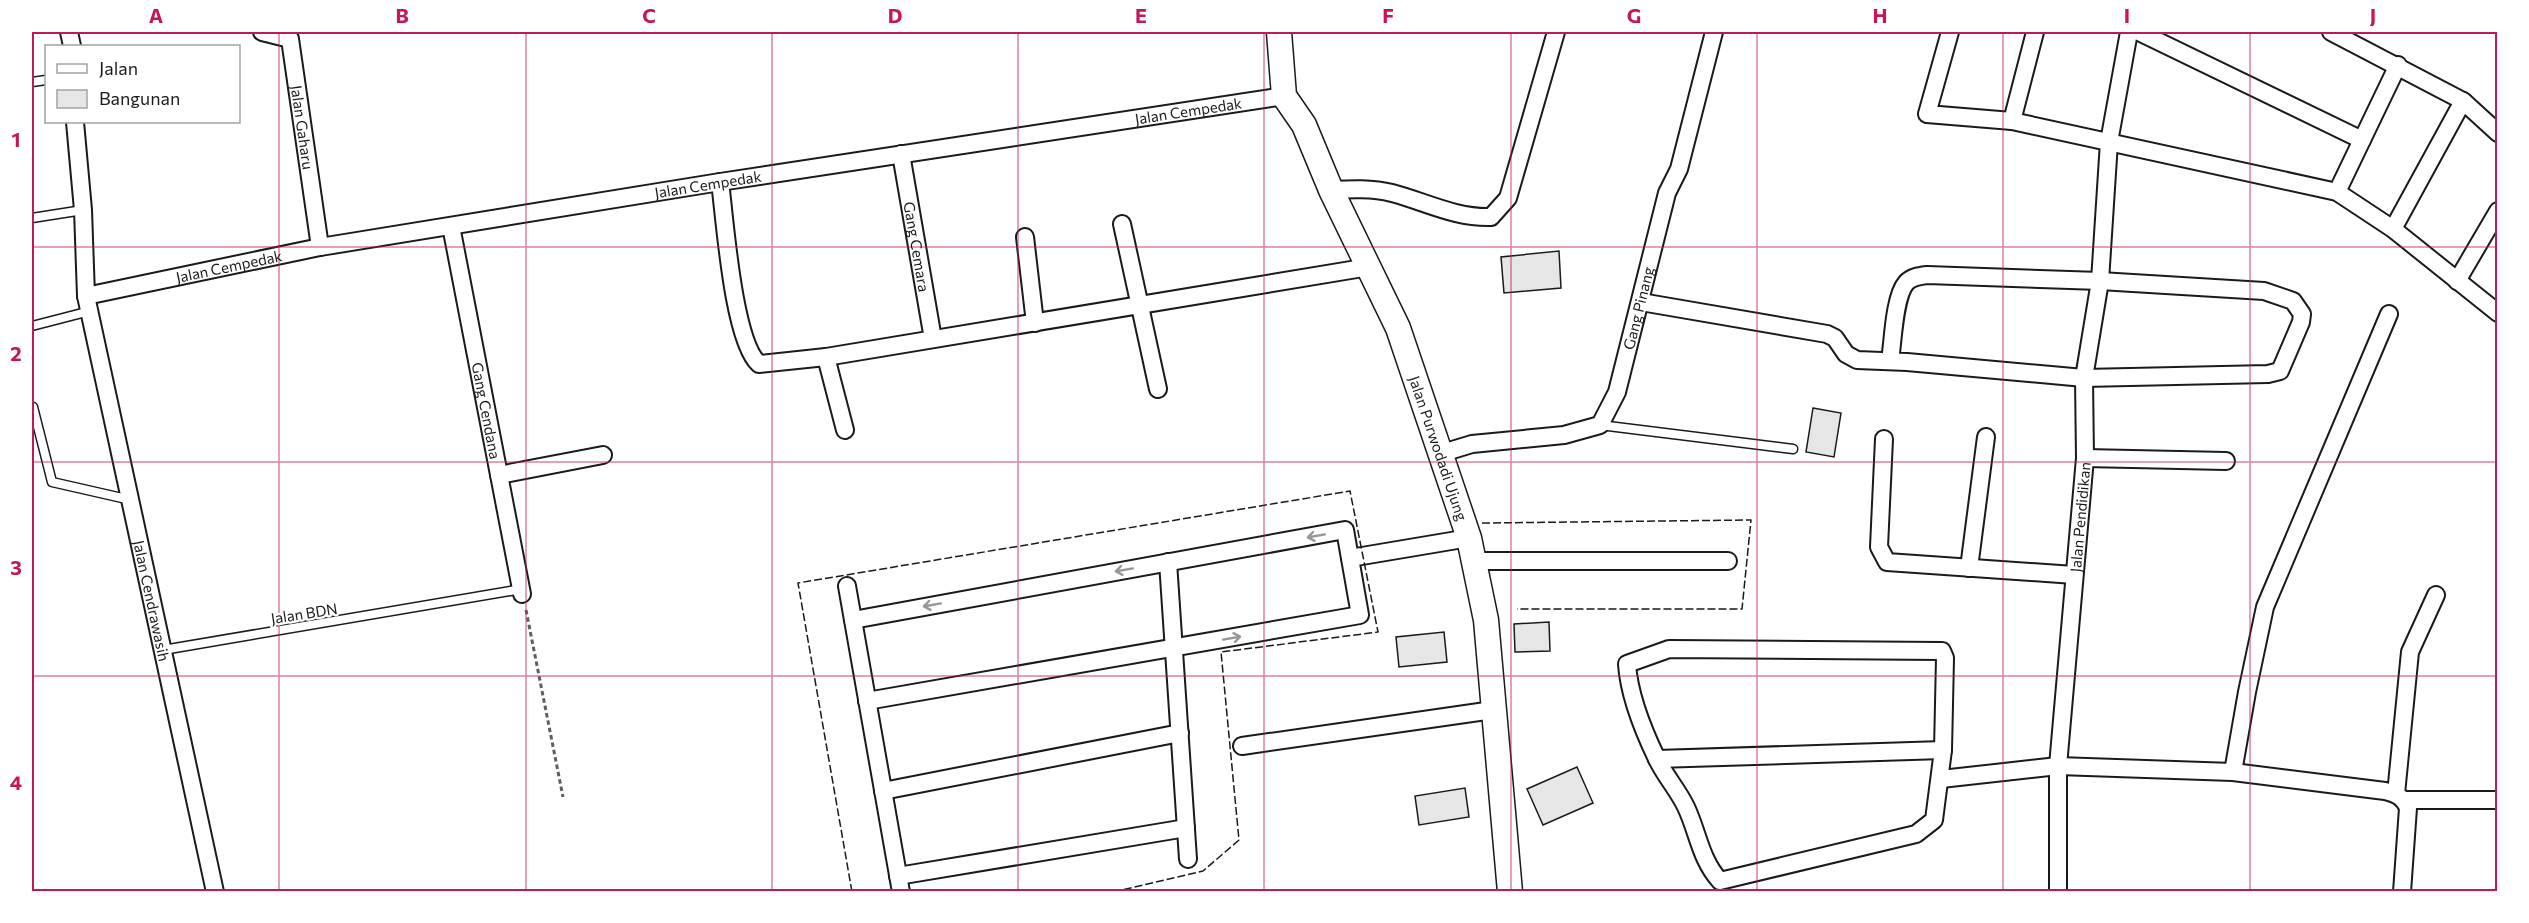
<svg xmlns="http://www.w3.org/2000/svg" width="2529" height="923" viewBox="0 0 2529 923" font-family="Commissioner,sans-serif">
<style>
.building{fill:#e6e6e6;stroke:#1a1a1a;stroke-width:1.5}
.lines{fill:none;stroke-linecap:round;stroke-linejoin:round}
.lane-casing{stroke:#1a1a1a;stroke-width:11}
.street-casing{stroke:#1a1a1a;stroke-width:20}
.secondary-casing{stroke:#1a1a1a;stroke-width:27}
.path{stroke:#5f5f5f;stroke-width:3;stroke-dasharray:4.5 3;stroke-linecap:butt}
.lane{stroke:#fff;stroke-width:8}
.street{stroke:#fff;stroke-width:16}
.secondary{stroke:#fff;stroke-width:24}
.fence{stroke:#1a1a1a;stroke-width:1.5;stroke-dasharray:8 3;stroke-linecap:butt}
.oneway{stroke:#989898}
.grid{fill:none;stroke:#c2185b;stroke-width:1.5;stroke-opacity:0.55}
.labels{text-anchor:middle;dominant-baseline:central;stroke-width:4.5;stroke-linejoin:round;paint-order:stroke}
.street-label{font-size:15px;fill:#1a1a1a;stroke:#fff}
.neatline{fill:none;stroke:#c2185b;stroke-width:2}
.grid-label{font-size:20px;text-anchor:middle;font-weight:bold;fill:#c2185b}
</style>
<rect width="100%" height="100%" fill="#fff"/>
<g class="building">
<path d="M1559 251 1561 288 1504 293 1501 257Z"/>
<path d="M1813 408 1841 413 1834 457 1806 452Z"/>
<path d="M1549 622 1550 651 1515 652 1514 624Z"/>
<path d="M1444 632 1447 662 1399 667 1396 637Z"/>
<path d="M1577 767 1593 803 1543 825 1527 789Z"/>
<path d="M1465 788 1469 817 1419 825 1415 796Z"/>
</g>
<g class="lines">
<defs>
<g id="lane">
<path d="M32 82 46 80"/>
<path d="M32 218 83 210"/>
<path d="M32 326 90 311"/>
<path d="M33 407 52 482 131 500"/>
<path d="M1600 425 1793 449"/>
<path d="M163 650 522 589"/>
</g>
<g id="street">
<path d="M69 32 72 46"/>
<path id="s1" d="M262 32 290 39 320 247"/>
<path d="M1950 32 1927 114 2012 121 2337 192 2393 229 2498 313"/>
<path d="M2139 32 2362 140"/>
<path d="M2331 32 2463 101"/>
<path d="M2012 121 2035 32"/>
<path id="s2" d="M75 122 83 210 86 296 215 892"/>
<path id="s3" d="M901 154 933 339"/>
<path d="M720 182C725 220 733 341 759 364L826 357"/>
<path d="M1331 190C1351 189 1372 188 1392 193 1426 202 1455 218 1491 217L1508 198 1556 32"/>
<path d="M2337 192 2398 65"/>
<path d="M1122 224 1158 389"/>
<path id="s4" d="M451 226 522 594"/>
<path d="M2393 229 2463 101 2498 133"/>
<path d="M1025 237 1035 323"/>
<path d="M2457 281 2498 211"/>
<path id="s5" d="M86 296 320 247 720 182 1284 96"/>
<path d="M1641 302 1827 334 1835 338 1846 354 1857 360 1907 362 2084 378 2268 374 2280 371 2301 322 2302 314 2293 301 2264 291 2100 281 1927 275C1919 276 1911 277 1906 283 1894 297 1893 342 1890 361"/>
<path d="M845 430 826 357 1369 267"/>
<path d="M1884 439 1879 547 1887 562 2074 575"/>
<path id="s6" d="M1439 454 1472 444 1564 435 1600 425 1617 392 1667 193 1679 169 1714 32"/>
<path d="M2085 458 2226 461"/>
<path d="M499 475 603 455"/>
<path d="M1350 558 1469 538"/>
<path d="M1474 561H1728"/>
<path d="M1168 562 1188 859"/>
<path d="M1969 568 1986 437"/>
<path d="M847 586 901 892"/>
<path d="M853 620 1345 530 1360 615 867 701"/>
<path d="M1669 649 1942 651 1945 658 1943 750 1934 820 1916 834 1720 881C1700 859 1698 832 1686 807 1678 790 1665 776 1657 759 1643 730 1629 695 1627 664Z"/>
<path d="M1242 746 1493 710"/>
<path d="M1657 759 1943 750"/>
<path d="M2233 772 2247 692 2265 607 2389 314"/>
<path d="M1941 779 2058 766 2233 772 2385 791C2397 794 2403 797 2408 808L2402 892"/>
<path d="M883 791 1180 733"/>
<path d="M2396 794 2410 652 2436 595"/>
<path d="M2405 800H2498"/>
<path d="M898 876 1186 828"/>
<path id="s7" d="M2058 892V766L2085 458 2084 378 2100 281 2109 142 2129 32"/>
</g>
<g id="secondary">
<path id="s8" d="M1279 32 1284 96 1304 125 1331 190 1398 328 1469 538 1486 620 1510 892"/>
</g>
</defs>
<use href="#lane" class="lane-casing"/>
<use href="#street" class="street-casing"/>
<use href="#secondary" class="secondary-casing"/>
<path class="path" d="M526 610 563 797"/>
<use href="#lane" class="lane"/>
<use href="#street" class="street"/>
<use href="#secondary" class="secondary"/>
<g class="fence">
<path d="M1482 523 1751 520 1742 609H1517"/>
<path d="M852 892 798 583 1350 491 1378 632 1221 652 1239 840 1203 871 1113 892"/>
</g>
</g>
<defs><path id="oneway-shaft" d="M-6 0H5M1.5-3L5.5 0L1.5 3" fill="none" stroke-width="1.6" stroke-linecap="round" stroke-linejoin="round" transform="scale(1.5)"/></defs>
<g class="oneway">
<use href="#oneway-shaft" transform="translate(1316 536) rotate(170)"/>
<use href="#oneway-shaft" transform="translate(1124 570) rotate(170)"/>
<use href="#oneway-shaft" transform="translate(932 605) rotate(170)"/>
<use href="#oneway-shaft" transform="translate(1232 638) rotate(-10)"/>
</g>
<path class="grid" d="M279 32V892M526 32V892M772 32V892M1018 32V892M1264 32V892M1511 32V892M1757 32V892M2003 32V892M2250 32V892M32 247H2498M32 462H2498M32 676H2498"/>
<g class="labels">
<g class="street-label">
<text stroke="none"><textPath href="#s5" startOffset="1118">Jalan Cempedak</textPath></text>
<text stroke="none"><textPath href="#s1" startOffset="118">Jalan Gaharu</textPath></text>
<text stroke="none"><textPath href="#s5" startOffset="632">Jalan Cempedak</textPath></text>
<text stroke="none"><textPath href="#s3" startOffset="94">Gang Cemara</textPath></text>
<text stroke="none"><textPath href="#s5" startOffset="146">Jalan Cempedak</textPath></text>
<text stroke="none"><textPath href="#s6" startOffset="288">Gang Pinang</textPath></text>
<text stroke="none"><textPath href="#s4" startOffset="188">Gang Cendana</textPath></text>
<text stroke="none"><textPath href="#s8" startOffset="450">Jalan Purwodadi Ujung</textPath></text>
<text stroke="none"><textPath href="#s7" startOffset="376">Jalan Pendidikan</textPath></text>
<text stroke="none"><textPath href="#s2" startOffset="486">Jalan Cendrawasih</textPath></text>
<text transform="translate(304 613) rotate(-9)">Jalan BDN</text>
</g>
</g>
<rect width="2529" height="923" fill="none" stroke="#ffffff" stroke-width="66"/>
<rect x="45" y="45" width="195" height="78" fill="#ffffff" stroke="#a3a3a3" stroke-width="1.5"/>
<rect x="57" y="64" width="30" height="9" fill="#ffffff" stroke="#a3a3a3" stroke-width="1.5"/>
<text x="99" y="75" font-size="18" fill="#1a1a1a">Jalan</text>
<rect x="57" y="90" width="30" height="18" fill="#e6e6e6" stroke="#a3a3a3" stroke-width="1.5"/>
<text x="99" y="105" font-size="18" fill="#1a1a1a">Bangunan</text>
<rect x="33" y="33" width="2463" height="857" class="neatline"/>
<g class="grid-label">
<text x="156" y="23">A</text>
<text x="402" y="23">B</text>
<text x="649" y="23">C</text>
<text x="895" y="23">D</text>
<text x="1141" y="23">E</text>
<text x="1388" y="23">F</text>
<text x="1634" y="23">G</text>
<text x="1880" y="23">H</text>
<text x="2127" y="23">I</text>
<text x="2373" y="23">J</text>
<text x="16" y="147">1</text>
<text x="16" y="361">2</text>
<text x="16" y="575">3</text>
<text x="16" y="790">4</text>
</g>
</svg>
